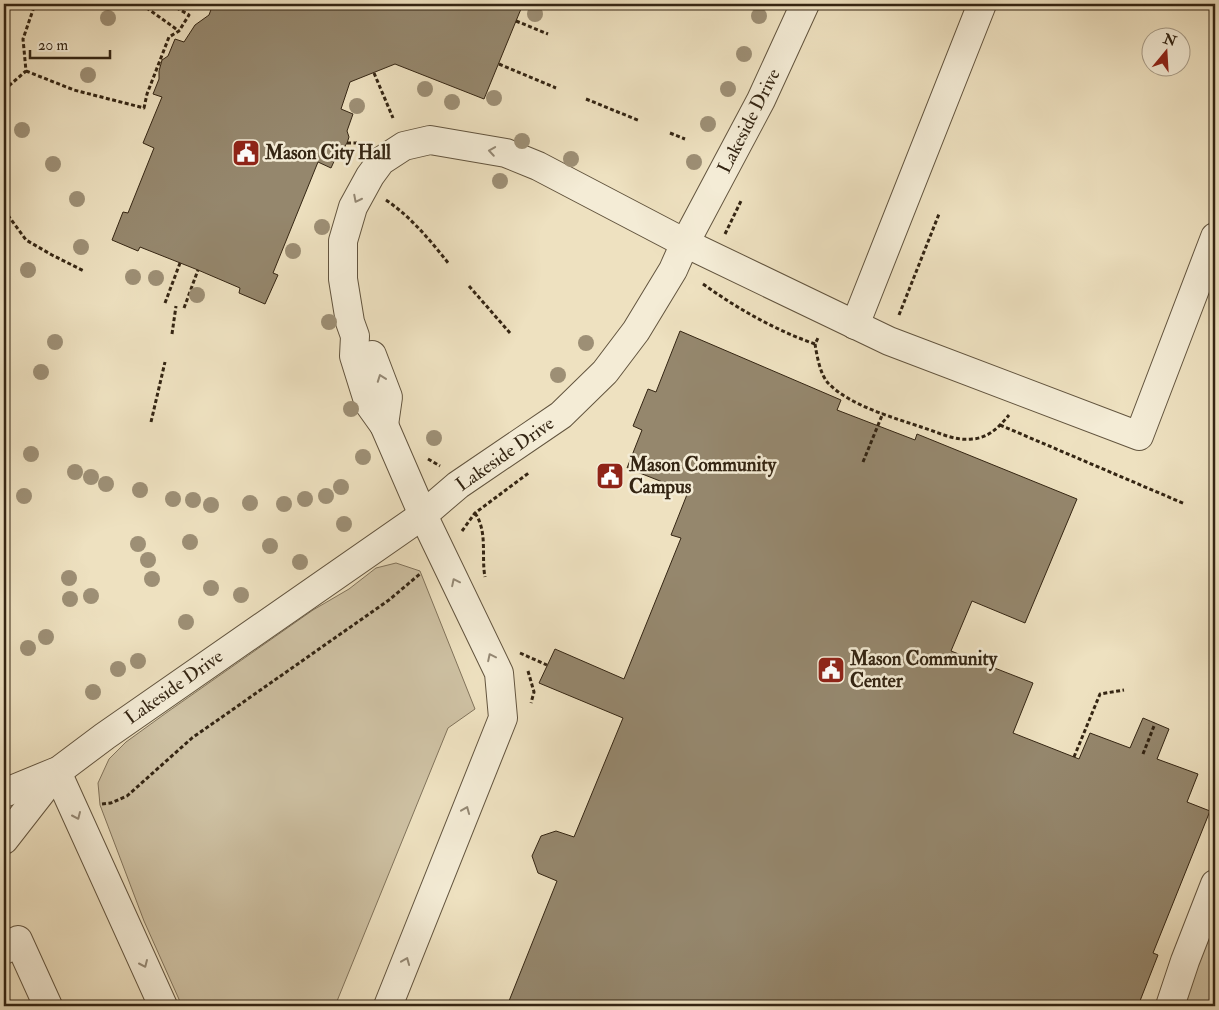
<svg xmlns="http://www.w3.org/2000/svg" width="1219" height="1010" viewBox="0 0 1219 1010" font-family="'IM FELL Double Pica',serif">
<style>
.green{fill:#cec1a3;stroke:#81735b}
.building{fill:#95876d;stroke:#342513}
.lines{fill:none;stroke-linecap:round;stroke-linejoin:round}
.minor-casing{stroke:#62543e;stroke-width:30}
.path{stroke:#342513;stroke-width:3;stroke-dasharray:4 2.5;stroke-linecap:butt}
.minor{stroke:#f4ecd6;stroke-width:28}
.tree{fill:#9d8f75}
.oneway{stroke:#948874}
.labels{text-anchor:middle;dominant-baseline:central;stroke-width:5;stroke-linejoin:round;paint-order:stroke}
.street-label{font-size:19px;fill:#342513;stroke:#f4ecd6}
.poi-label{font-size:19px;font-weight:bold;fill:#342513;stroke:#f4ecd6;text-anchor:start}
</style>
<rect width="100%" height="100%" fill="#eee1c0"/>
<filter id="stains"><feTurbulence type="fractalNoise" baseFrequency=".004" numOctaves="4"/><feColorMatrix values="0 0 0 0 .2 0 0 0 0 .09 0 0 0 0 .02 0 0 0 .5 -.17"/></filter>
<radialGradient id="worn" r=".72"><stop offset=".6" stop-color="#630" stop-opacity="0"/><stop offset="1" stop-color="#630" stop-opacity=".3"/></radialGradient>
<g class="green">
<path d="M396 563 420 571 475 709 448 728 335 1006H182L144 921 100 805 98 783 109 759 126 742 166 713 313 610 349 589 376 568Z"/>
<path d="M1215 884V1006H1170Z"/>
</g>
<g class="building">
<path d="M213 4H523L484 99 395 64 350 82 341 109 353 114 347 131 349 137 347 143 342 151 337 155 331 168 318 162 273 273 278 275 265 304 239 293 240 288 198 270 140 247 138 251 112 240 123 212 128 213 154 148 143 143 162 97 153 94 159 79V71L162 60 168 56 175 39 184 42 195 25 209 15Z"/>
<path d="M680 331 841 400 837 410 915 440 917 434 1077 499 1025 623 972 601 951 651 1033 683 1013 733 1079 759 1090 733 1130 748 1143 718 1169 729 1157 759 1198 774 1187 802 1210 811 1153 953 1158 955 1138 1006H507L557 881 538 873 532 856 541 836 556 831 574 837 623 718 539 683 555 649 624 679 681 538 671 535 688 492 627 468 642 430 633 426 648 389 656 392Z"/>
</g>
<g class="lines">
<defs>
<g id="minor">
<path d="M855 325 982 4"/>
<path d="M372 355 388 397 384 425"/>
<path d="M57 772 163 1006"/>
<path d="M4 793 55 772"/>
<path d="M4 840 57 772 105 736 423 515 458 485 561 415 605 372 636 331 673 270 685 243 761 100 805 4"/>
<path d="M4 950 18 940 48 1006"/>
<path d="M388 1006 503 718 499 673 423 515 384 425 369 404 354 356 355 336 350 322 343 279V241L353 207 370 176 381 161 404 146 430 140 506 153 538 166 685 243 889 341 1139 436 1215 237"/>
<path d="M1170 1006 1185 961 1215 884"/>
</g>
</defs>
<use href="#minor" class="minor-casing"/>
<g class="path">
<path d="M141 4 179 31"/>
<path d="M516 21 548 34"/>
<path d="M499 64 556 88"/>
<path d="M26 71 74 90 144 108 147 94 169 37 179 31 189 15 170 4"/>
<path d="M374 73 393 118"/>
<path d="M4 90 26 71 23 39 35 4"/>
<path d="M586 99 640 121"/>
<path d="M670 133 685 139"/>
<path d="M347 143H357"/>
<path d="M386 200C411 217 430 240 449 264"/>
<path d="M4 210 26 240 52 255 84 271"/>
<path d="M725 234 741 201"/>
<path d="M703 284C738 309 775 330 815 344L818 338"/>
<path d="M469 286 510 333"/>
<path d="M165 303 180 263"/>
<path d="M184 308 198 270"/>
<path d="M899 315 939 214"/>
<path d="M172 334 176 306"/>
<path d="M815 344C817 356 820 374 828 383 850 406 895 418 924 428 940 433 955 441 972 439 989 438 999 427 1009 415"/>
<path d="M151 422 165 362"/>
<path d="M1000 425 1185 504"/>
<path d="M428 459 440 466"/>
<path d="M863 462 883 413"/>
<path d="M475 513C488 532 481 556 485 577"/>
<path d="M462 531 475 513 530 472"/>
<path d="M520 653 547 665"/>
<path d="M528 671 534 692 531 703"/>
<path d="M1210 723 1215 730"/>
<path d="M1143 754 1154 726"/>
<path d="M1074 757 1100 694 1124 690"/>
<path d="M102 804 111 803 127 796 192 738 389 600 421 573"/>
</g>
<use href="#minor" class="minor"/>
</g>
<g class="tree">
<circle cx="535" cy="14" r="8"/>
<circle cx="759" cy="16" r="8"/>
<circle cx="108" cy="18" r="8"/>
<circle cx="744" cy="54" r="8"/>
<circle cx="88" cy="75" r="8"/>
<circle cx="425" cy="89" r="8"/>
<circle cx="728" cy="89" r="8"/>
<circle cx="494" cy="98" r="8"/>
<circle cx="452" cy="102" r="8"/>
<circle cx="357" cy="106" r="8"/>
<circle cx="708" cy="124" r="8"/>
<circle cx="22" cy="130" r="8"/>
<circle cx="522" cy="141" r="8"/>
<circle cx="571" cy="159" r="8"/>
<circle cx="694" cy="162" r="8"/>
<circle cx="53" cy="164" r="8"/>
<circle cx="500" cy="181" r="8"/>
<circle cx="77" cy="199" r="8"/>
<circle cx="322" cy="227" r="8"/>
<circle cx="81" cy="247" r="8"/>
<circle cx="293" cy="251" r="8"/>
<circle cx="28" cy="270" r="8"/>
<circle cx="133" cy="277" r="8"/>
<circle cx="156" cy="278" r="8"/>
<circle cx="197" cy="295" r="8"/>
<circle cx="329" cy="322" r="8"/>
<circle cx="55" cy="342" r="8"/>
<circle cx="586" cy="343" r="8"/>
<circle cx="41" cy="372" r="8"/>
<circle cx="558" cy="375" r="8"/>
<circle cx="351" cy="409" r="8"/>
<circle cx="434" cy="438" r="8"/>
<circle cx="31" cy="454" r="8"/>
<circle cx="363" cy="457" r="8"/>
<circle cx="75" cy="472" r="8"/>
<circle cx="91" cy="477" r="8"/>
<circle cx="106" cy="484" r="8"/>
<circle cx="341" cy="487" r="8"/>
<circle cx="140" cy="490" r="8"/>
<circle cx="24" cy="496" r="8"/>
<circle cx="326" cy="496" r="8"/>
<circle cx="173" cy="499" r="8"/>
<circle cx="305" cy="499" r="8"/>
<circle cx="193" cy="500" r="8"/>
<circle cx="250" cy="503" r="8"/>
<circle cx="284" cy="504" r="8"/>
<circle cx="211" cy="505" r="8"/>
<circle cx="344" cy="524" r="8"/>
<circle cx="190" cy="542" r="8"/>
<circle cx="138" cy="544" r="8"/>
<circle cx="270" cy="546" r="8"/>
<circle cx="148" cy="560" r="8"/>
<circle cx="300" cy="562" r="8"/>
<circle cx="69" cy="578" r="8"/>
<circle cx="152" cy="579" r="8"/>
<circle cx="211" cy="588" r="8"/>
<circle cx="241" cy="595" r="8"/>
<circle cx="91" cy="596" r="8"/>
<circle cx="70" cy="599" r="8"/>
<circle cx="186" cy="622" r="8"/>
<circle cx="46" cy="637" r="8"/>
<circle cx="28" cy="648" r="8"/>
<circle cx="138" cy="661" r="8"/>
<circle cx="118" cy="669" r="8"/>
<circle cx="93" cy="692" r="8"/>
</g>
<defs><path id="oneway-chevron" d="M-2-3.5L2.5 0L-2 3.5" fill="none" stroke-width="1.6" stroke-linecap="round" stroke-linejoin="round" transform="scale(1.25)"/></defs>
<g class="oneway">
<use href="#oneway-chevron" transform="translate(492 151) rotate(-171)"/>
<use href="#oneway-chevron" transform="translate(357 199) rotate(117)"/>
<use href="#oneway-chevron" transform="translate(381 378) rotate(-110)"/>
<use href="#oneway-chevron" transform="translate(455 582) rotate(-116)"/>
<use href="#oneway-chevron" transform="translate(491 657) rotate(-116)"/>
<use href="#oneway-chevron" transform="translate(466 810) rotate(-68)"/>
<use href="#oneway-chevron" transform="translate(77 816) rotate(66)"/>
<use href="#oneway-chevron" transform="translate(406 961) rotate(-68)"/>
<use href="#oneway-chevron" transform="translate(144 964) rotate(66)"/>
</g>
<defs>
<symbol id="civic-square" viewBox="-11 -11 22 22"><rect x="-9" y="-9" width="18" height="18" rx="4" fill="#8f2418" stroke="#f4ecd6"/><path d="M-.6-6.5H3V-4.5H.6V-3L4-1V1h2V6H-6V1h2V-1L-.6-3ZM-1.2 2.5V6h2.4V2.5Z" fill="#fff"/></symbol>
</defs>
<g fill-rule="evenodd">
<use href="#civic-square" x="230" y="137" width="32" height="32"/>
<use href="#civic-square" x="594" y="460" width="32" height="32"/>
<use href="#civic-square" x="815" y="654" width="32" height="32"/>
</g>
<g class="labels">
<g class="street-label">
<text transform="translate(749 121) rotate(-63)">Lakeside Drive</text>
<text transform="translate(505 454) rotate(-35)">Lakeside Drive</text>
<text transform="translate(174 687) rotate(-35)">Lakeside Drive</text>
</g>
<g class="poi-label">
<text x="265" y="153">Mason City Hall</text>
<text x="629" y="465">Mason Community<tspan x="629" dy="22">Campus</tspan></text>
<text x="850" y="659">Mason Community<tspan x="850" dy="22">Center</tspan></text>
</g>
</g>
<rect width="1219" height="1010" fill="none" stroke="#eee1c0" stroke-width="20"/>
<rect x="5" y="5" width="1209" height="1000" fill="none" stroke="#342513" stroke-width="2.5"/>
<rect x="10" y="10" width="1199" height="990" fill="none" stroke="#342513"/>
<g transform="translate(1166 52) rotate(18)"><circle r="24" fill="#f4ecd6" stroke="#a79c88"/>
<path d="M0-4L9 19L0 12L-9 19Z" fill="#8f2418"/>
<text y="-8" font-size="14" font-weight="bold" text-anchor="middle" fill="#342513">N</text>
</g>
<path d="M30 50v8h80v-8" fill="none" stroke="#342513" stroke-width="2.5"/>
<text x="38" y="50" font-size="15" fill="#342513" stroke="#f4ecd6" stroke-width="4" paint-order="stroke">20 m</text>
<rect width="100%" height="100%" filter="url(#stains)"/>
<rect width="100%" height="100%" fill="url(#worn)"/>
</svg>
